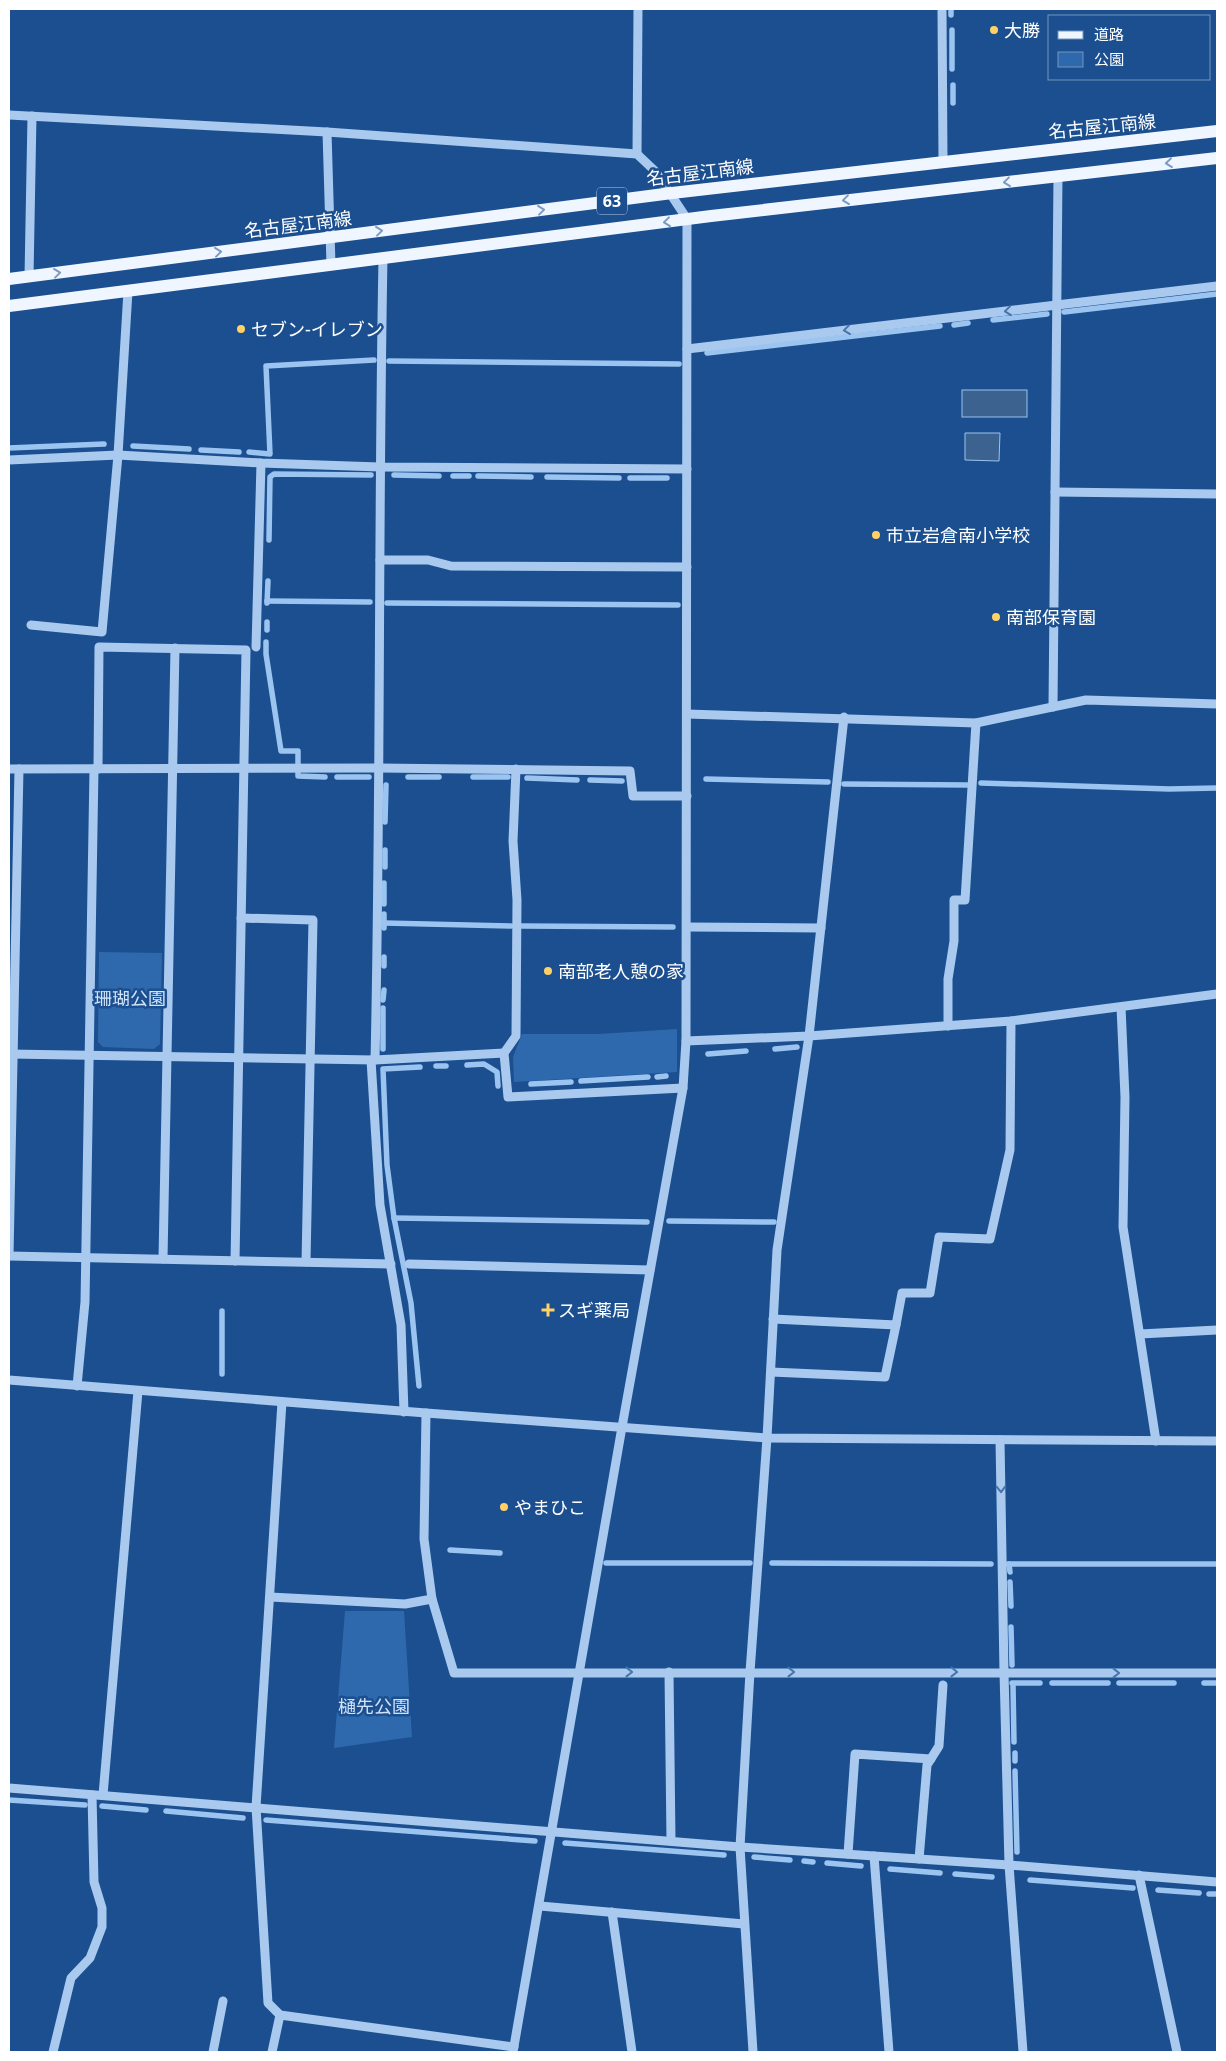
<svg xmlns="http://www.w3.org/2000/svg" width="1226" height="2061" viewBox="0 0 1226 2061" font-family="'Noto Sans','Noto Sans JP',sans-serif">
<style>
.green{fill:#2e69ad}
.water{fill:#3c6290;stroke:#9cc4f0}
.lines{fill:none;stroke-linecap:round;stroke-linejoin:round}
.stream{stroke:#9cc4f0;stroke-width:5.5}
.minor{stroke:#a9c9ee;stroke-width:9}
.major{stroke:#f0f6ff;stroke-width:12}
.oneway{stroke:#7b9ac1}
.oneway2{stroke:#4674ac}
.poi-dot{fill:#ffd166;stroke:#1b4f8f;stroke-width:2}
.labels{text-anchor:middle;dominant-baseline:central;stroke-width:5;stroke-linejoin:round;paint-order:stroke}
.shield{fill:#1b4f8f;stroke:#bbcadd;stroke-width:1}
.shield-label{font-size:16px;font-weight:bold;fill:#fff}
.poi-label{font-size:18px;fill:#fff;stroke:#1b4f8f;text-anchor:start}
.street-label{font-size:18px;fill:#fff;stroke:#1b4f8f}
.park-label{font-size:18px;fill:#cfe3fa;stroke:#1b4f8f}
</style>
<rect width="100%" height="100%" fill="#1b4f8f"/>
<g class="green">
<path d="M99 952 162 953 160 1044 154 1049 103 1047 98 1042Z"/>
<path d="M677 1029V1072L514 1082 513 1057 522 1034H598Z"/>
<path d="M345 1611H404L412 1737 334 1748Z"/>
</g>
<g class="water">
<rect x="962" y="390" width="65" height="27"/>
<path d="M965 433H1000L999 461 965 460Z"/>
</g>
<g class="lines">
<g class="stream">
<path d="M951 9V15"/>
<path d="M952 30V69"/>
<path d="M953 85V103"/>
<path d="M1064 312 1217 294"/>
<path d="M993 320 1047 314"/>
<path d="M954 325 968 323"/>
<path d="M707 353 940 326"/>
<path d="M389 361 679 364"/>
<path d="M133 446 189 449"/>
<path d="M9 448 104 444"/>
<path d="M201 450 239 452"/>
<path d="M249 452 270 454 266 366 374 360"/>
<path d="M394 475 439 476"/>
<path d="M453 476H469"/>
<path d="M478 476 531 477"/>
<path d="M547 477 619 478"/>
<path d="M630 478H667"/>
<path d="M269 540 270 477 274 474 371 475"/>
<path d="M267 601 370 602"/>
<path d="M267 603 268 581"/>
<path d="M387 603 678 605"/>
<path d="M267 622V630"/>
<path d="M266 642V654L281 751H298V776L325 777"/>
<path d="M337 777H369"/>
<path d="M408 777H439"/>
<path d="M473 777H508"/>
<path d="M527 778 577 780"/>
<path d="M706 779 828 782"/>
<path d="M590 780 622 781"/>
<path d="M981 783 1169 789 1217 788"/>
<path d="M844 784 967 785"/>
<path d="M385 822 386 785"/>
<path d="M385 867V850"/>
<path d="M384 883V904"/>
<path d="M384 914V928"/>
<path d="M384 923 511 926"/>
<path d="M522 926 673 927"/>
<path d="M384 957V966"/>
<path d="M383 1000 384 990"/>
<path d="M383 1049V1008"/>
<path d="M775 1049 797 1047"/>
<path d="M708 1054 746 1051"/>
<path d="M467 1065 484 1064 497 1072 498 1086"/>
<path d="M436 1066H446"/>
<path d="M657 1077 666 1076"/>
<path d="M581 1081 648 1077"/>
<path d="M531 1084 571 1082"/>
<path d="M394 1218 647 1222"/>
<path d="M669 1221 774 1222"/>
<path d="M222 1311V1374"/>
<path d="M419 1386 411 1303 394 1218 387 1165 383 1069 420 1067"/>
<path d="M450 1550 500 1553"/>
<path d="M606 1563H750"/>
<path d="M772 1563 991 1564"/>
<path d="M1008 1564H1217"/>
<path d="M1009 1564 1010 1572"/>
<path d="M1010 1582 1011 1606"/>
<path d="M1011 1627 1012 1665"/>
<path d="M1012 1683H1040"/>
<path d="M1052 1683H1108"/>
<path d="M1119 1683H1174"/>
<path d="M1204 1683H1217"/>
<path d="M1013 1685 1014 1742"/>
<path d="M1015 1753V1761"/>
<path d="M1015 1771 1017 1852"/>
<path d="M9 1800 85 1805"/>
<path d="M102 1806 146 1810"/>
<path d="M166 1811 243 1818"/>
<path d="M266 1820 535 1841"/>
<path d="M565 1843 724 1855"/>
<path d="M754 1857 790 1860"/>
<path d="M804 1861 813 1862"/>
<path d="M827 1863 861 1866"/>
<path d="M890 1869 940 1873"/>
<path d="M955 1874 992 1877"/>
<path d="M1030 1880 1133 1888"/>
<path d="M1158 1890 1199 1893"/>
<path d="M1209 1894H1217"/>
</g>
<g class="minor">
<path d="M942 9 943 161"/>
<path d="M9 115 327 132 637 154 656 172 687 219 686 1041 683 1088 622 1427 513 2052"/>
<path d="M327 132 331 265"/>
<path d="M637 154 638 9"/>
<path d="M29 277 32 116"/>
<path d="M687 349 1217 286"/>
<path d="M9 460 118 455 261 463 380 467 687 469"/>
<path d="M1055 492 1217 494"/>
<path d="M380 560H428L451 566 687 567"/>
<path d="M31 625 102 632 118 455 128 291"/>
<path d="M256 647 261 463"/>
<path d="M1053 707 1058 176"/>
<path d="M687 714 976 723 1086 700 1217 704"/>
<path d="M9 769 379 768 630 771 633 796H687"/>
<path d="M98 769 99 647 246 650 235 1261"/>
<path d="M516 769 513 841 517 900 516 1036 504 1053 508 1097 683 1088"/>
<path d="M241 918 313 920 306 1262"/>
<path d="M687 927 821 928"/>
<path d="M1121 1007 1125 1097 1123 1227 1156 1441"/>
<path d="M948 1026V979L954 941V900H965L976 723"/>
<path d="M686 1041 809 1036 1011 1021 1217 994"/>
<path d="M9 1054 375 1060 504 1053"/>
<path d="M371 1060 380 1205 401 1325 404 1412"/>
<path d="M375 1060C381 793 378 525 383 258"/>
<path d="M9 1256 19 769"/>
<path d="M9 1256 391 1264"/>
<path d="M163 1259 175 648"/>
<path d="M409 1264 650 1270"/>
<path d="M773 1319 896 1325 902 1293H930L939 1237 990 1239 1010 1150 1011 1021"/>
<path d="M1140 1334 1217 1330"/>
<path d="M771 1372 885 1377 896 1325"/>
<path d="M9 1380 426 1413 767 1438 1217 1441"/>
<path d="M77 1386 85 1302 94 769"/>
<path d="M282 1402 256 1807 268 2003 280 2015 514 2047"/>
<path d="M1000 1440 1004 1672 1009 1865 1023 2052"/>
<path d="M270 1597 405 1604 432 1599 424 1539 426 1413"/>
<path d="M432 1599 454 1673H1217"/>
<path d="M669 1672 671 1841"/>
<path d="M9 1788 740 1847 1009 1865 1217 1882"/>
<path d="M103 1795 138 1391"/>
<path d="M848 1854 855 1754 931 1759"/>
<path d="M874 1856 889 2052"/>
<path d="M919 1859 927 1765 939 1746 943 1685"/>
<path d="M1139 1875 1177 2052"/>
<path d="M540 1906 744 1924"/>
<path d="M612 1912 632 2052"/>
<path d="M53 2052 71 1978 90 1958 102 1927V1908L94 1882 92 1795"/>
<path d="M213 2052 223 2001"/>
<path d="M272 2052 280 2015"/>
<path d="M753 2052 740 1847 750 1672 767 1438 777 1250 809 1036 844 717"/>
</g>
<g class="major">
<path d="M9 279 672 193 1217 131"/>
<path d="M9 306 711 216 1217 158"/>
</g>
</g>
<defs><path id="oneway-chevron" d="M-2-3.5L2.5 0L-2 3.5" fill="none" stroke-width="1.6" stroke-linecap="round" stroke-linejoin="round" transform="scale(1.25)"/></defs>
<g class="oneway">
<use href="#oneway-chevron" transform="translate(1169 163) rotate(174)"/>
<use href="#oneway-chevron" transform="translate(1007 182) rotate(173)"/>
<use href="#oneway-chevron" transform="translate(846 200) rotate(173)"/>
<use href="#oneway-chevron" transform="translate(541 210) rotate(-7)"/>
<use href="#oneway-chevron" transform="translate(667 222) rotate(173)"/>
<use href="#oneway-chevron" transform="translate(379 231) rotate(-7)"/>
<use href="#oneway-chevron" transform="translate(218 252) rotate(-7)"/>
<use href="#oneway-chevron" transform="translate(57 273) rotate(-7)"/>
</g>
<g class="oneway2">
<use href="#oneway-chevron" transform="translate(1008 311) rotate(173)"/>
<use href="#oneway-chevron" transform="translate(847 330) rotate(173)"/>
<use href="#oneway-chevron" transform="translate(1001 1489) rotate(89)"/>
<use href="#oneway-chevron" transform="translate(629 1672)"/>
<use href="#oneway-chevron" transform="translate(791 1672)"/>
<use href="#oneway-chevron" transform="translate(954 1672) rotate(1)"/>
<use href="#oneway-chevron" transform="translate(1116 1673)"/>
</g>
<g class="poi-dot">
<circle cx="994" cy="30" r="5"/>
<circle cx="241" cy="329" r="5"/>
<circle cx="876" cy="535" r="5"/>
<circle cx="996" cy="617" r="5"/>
<circle cx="548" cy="971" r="5"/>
<path d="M545.5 1302.5h5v5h5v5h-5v5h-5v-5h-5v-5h5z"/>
<circle cx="504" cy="1507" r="5"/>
</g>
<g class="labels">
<rect class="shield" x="597" y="187.5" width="30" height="27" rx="4"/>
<g class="shield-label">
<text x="612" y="201">63</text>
</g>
<g class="poi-label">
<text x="1004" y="30">大勝</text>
<text x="251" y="329">セブン-イレブン</text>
<text x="886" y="535">市立岩倉南小学校</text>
<text x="1006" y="617">南部保育園</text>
<text x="558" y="971">南部老人憩の家</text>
<text x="558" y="1310">スギ薬局</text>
<text x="514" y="1507">やまひこ</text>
</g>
<g class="street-label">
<text transform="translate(1102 126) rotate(-6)">名古屋江南線</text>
<text transform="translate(700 172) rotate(-7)">名古屋江南線</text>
<text transform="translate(298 224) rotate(-7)">名古屋江南線</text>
</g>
<g class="park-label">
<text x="130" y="998">珊瑚公園</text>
<text x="374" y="1706">樋先公園</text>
</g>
</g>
<rect width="1226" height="2061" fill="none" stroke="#ffffff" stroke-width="20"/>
<rect x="1048" y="15" width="162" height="65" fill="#1b4f8f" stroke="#7695bc"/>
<rect x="1058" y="31" width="25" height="8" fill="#f0f6ff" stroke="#7695bc"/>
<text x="1094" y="40" font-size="15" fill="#ffffff">道路</text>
<rect x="1058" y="52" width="25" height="15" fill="#2e69ad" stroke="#7695bc"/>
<text x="1094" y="65" font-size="15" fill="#ffffff">公園</text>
</svg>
